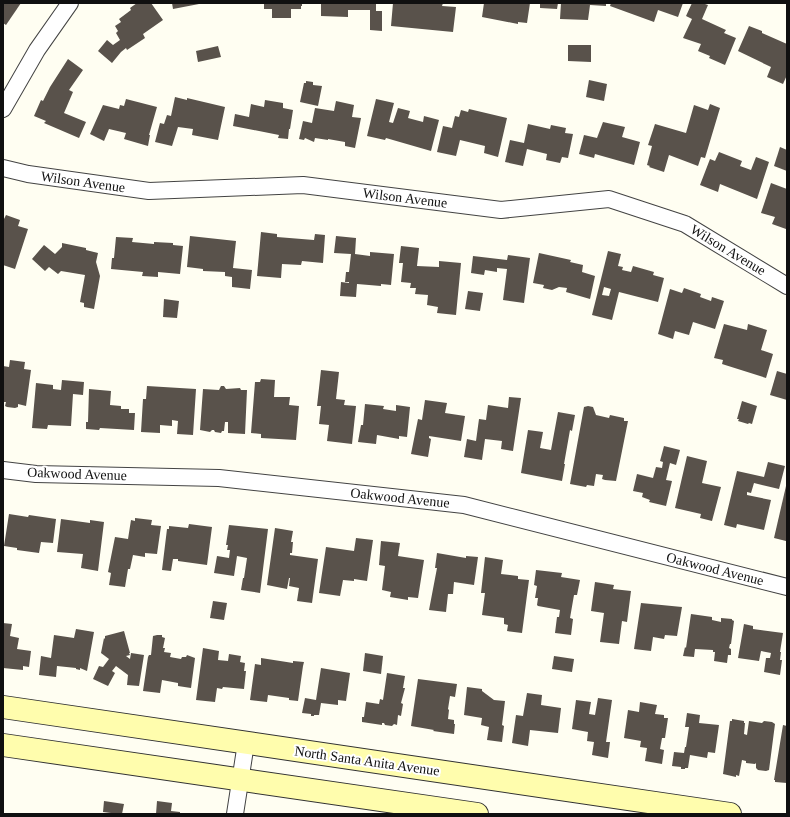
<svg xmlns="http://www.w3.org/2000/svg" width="790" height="817" viewBox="0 0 790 817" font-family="'Times New Roman',serif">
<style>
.building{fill:#59524b;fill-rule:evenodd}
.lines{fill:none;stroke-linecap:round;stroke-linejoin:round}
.street-casing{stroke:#434343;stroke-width:18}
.secondary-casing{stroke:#323232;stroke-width:24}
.street{stroke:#fff;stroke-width:16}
.secondary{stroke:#fffdad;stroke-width:22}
.labels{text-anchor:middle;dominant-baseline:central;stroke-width:4;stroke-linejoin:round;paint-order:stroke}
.street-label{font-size:14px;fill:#101010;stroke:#fff}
</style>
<rect width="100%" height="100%" fill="#fffef2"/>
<g class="building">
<path d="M3 3H21L6 25 3 23Z"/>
<path d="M137 3H151L163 20 143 34 145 38 127 50 126 48 121 52 112 63 98 51 107 40 113 45 120 40 116 33 118 31 115 26 121 22 119 19 131 10 130 8Z"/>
<path d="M172 3H199V4L173 9Z"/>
<path d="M264 3H302V6H301V9H291V18H272V9H264Z"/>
<path d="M321 3H376V11H382V31L370 30V10H348V17L321 16Z"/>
<path d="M393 3H443L442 6 456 7 453 32 391 26Z"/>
<path d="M484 3H530L527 23 518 22V24L482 17Z"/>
<path d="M540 3H558L557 9 540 8Z"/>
<path d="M561 3H606V6L590 5 588 20 560 19Z"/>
<path d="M611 3H683L678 17 658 10 654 22 610 6Z"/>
<path d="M692 3H702L708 5 702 19 726 30 724 33 736 38 725 65 709 58 710 56 698 51 701 44 683 38 692 19 686 16Z"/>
<path d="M749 26 762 31V33L787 44V62L786 65 787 66V75L783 84 767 77 771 67 738 51Z"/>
<path d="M568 45H591V62L568 61Z"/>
<path d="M218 46 221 57 198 62 196 51Z"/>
<path d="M68 59 83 70 69 90 73 92 64 113 86 122 79 138 44 123 46 121 34 116 41 100 43 101 50 87Z"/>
<path d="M589 80 607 84 604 101 586 97Z"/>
<path d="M306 81 313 82V85L322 86 318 106 300 102 304 83H306Z"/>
<path d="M175 97 187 100V98L225 107 218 140 192 135 193 129 178 127 172 146 155 142 160 123 164 124 167 115 171 116Z"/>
<path d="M126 99 157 107 149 135H150L148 146 124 139 126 133 109 129 104 141 90 134 103 105 119 109 120 105 124 106Z"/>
<path d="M376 99 394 103 389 122 393 123 398 108 410 111 408 118 423 122 424 116 439 120 431 151 386 138 385 140 367 136Z"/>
<path d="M265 100 283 103V108L293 110 290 129H289L288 139 278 138 279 135 233 126 235 114 249 117 251 104 264 107Z"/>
<path d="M336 101 354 105 352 117 361 118 355 148 345 146V142L328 139V140L315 138 314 142 305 138 304 140 299 139 303 121 312 123 315 108 334 111Z"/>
<path d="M710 104 720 108 705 158 701 157 698 166 669 155 664 172 649 167 650 166 647 165 652 146 648 145 655 124 686 133 694 105 708 110Z"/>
<path d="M469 109 507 118 498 157 484 153 485 146 460 140 456 156 437 152 443 126 452 128 455 116 459 117 461 110 468 112Z"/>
<path d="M603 122 625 127 622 137 640 142 634 165 595 154 594 158 579 154 584 135 597 138Z"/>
<path d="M528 124 550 129 551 125 566 128 565 133 573 134 568 158 562 157 560 163 546 160 547 154 527 149 523 166 505 162 510 140 524 143Z"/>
<path d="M780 147 787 150V171L774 166Z"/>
<path d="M719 152 742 161 740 166 751 170 756 157 769 162 757 199 720 184 718 192 700 185 710 159 715 161Z"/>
<path d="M771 183 787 189 786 229 772 224 775 217 761 213Z"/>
<path d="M6 215 20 220 18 226 28 229 15 269 3 265V221Z"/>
<path d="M261 232 277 234V237L314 240 315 234 325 235 323 263 302 261 301 265 282 264 281 278 257 276Z"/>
<path d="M190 236 236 241 233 268 252 270 250 289 232 287V277L225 276V272L203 271V269L187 267Z"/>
<path d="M336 236 356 238 355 254 370 256V252L394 254 391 285 381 284V286L357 284 356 297 340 296 341 282 349 283V282H345L346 272H349L351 254 334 253Z"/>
<path d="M116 237 133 238 132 242 154 244V242L173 243V245L183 246 180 274 158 272V277L142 276 143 272 111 269 112 258H114Z"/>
<path d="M62 243 86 248V250L98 253 96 262 100 276 94 309 84 307V303L80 302 85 275 61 271 58 274 49 267 45 271 32 259 44 245 55 254 62 247Z"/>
<path d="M401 246 419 248 417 266 439 267V261L461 263 456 315 437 313 438 307 427 305 428 295 415 294 416 288H410L411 283 401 282 403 263H399Z"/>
<path d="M608 251 621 254 618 266 623 267 622 270 631 272 633 266 654 272 653 275 664 278 658 302 619 292 612 320 592 315ZM604 287 611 289 609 296 602 295Z"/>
<path d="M539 253 571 260 570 262 583 265 582 272 595 276 590 299 566 292 567 288 559 287 552 290 543 288 544 285 533 283Z"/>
<path d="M508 255 530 258 524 303 503 300 507 269 497 268V272L485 270 484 275 471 273 473 256 507 260Z"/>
<path d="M684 288 701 294 700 297 711 301 712 297 724 301 715 329 693 322 689 335 675 331 673 339 658 334 670 289 682 293Z"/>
<path d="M468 291 483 293 480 311 465 309Z"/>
<path d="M164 299 179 301 177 318 163 317Z"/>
<path d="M724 324 747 330 748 324 767 330 761 350 773 354 766 378 722 364 723 360 714 358Z"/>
<path d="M10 360 25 362 24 369 31 370 26 406 18 404V407L15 408 7 407 5 406 6 402H3V366L9 367Z"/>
<path d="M321 370 339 372 336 399 345 400 344 405 356 406 352 444 327 441 329 425 319 424 321 406H317Z"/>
<path d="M777 371 787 374V400L770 395Z"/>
<path d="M261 379 275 380 274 397H290L289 405 299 406 296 440 261 438V434L251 433 255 382H260Z"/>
<path d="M62 380 84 382 83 395 73 394 71 426 48 425 47 429 32 428 36 383 53 385V389L61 390Z"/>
<path d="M147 386 196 389 193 435 177 434 178 421 172 420V426L160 425V433L141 432 143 399H146Z"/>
<path d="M221 386H224L226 389 240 388 241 390H247L245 434 228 433V422H225L224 431H222L221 433 215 432 214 430H212L210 432 200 430 203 389 219 390Z"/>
<path d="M89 389 111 391 110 405 121 406V409H129V413H135L134 430 100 428 99 430 86 429V422H88Z"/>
<path d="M509 397 521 398 513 451 501 449 502 441 485 439 482 460 464 457 467 439 476 441 479 419 486 420 488 405 508 408Z"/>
<path d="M425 400 447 403 445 413 465 416 461 441 429 436V438L431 439 428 457 411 454 418 419 422 420Z"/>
<path d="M742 401 757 406 752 424 749 423 748 424 738 421 739 419H737Z"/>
<path d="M365 404 384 406 383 409 396 411V405L410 407 407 437 399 436V439L377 435 376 444 358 442 361 425H363Z"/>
<path d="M588 406 593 407 596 415 609 418 610 415 624 418V421H628L616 481 605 480 602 479 603 475 596 474 594 486 587 485 586 487 570 484 584 407Z"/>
<path d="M558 412 575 415 572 431 570 430 564 464H565L562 481 521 473 528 430 543 432 540 448 551 450Z"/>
<path d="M664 446 680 450 676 465 670 463 666 480 672 481 666 506 649 502 650 500 642 497 643 493 633 491 637 474 653 478 656 467 662 468 663 462 660 461Z"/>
<path d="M687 456 707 461 702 483 721 487 712 521 700 518 701 514 675 508Z"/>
<path d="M768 462 785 466 779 489 754 483 751 493 747 492V495L771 500 764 530 737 524 736 528 724 525 737 471 764 477Z"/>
<path d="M786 486 787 537 786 541 774 538Z"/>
<path d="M9 514 28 517 29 515 56 519 53 543 41 542 39 553 17 550V548L4 546Z"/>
<path d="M135 518 152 520 151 525 161 526 157 554 145 553V557L133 555 130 569H128L125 587 109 585 111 573 108 572 115 537 128 539 131 520 135 521Z"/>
<path d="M61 519 90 523V520L104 522 98 571 81 568 83 554 57 552Z"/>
<path d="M189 524 212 527 207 565 178 561V559H173L171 571 162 570 167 529H169V526L188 528Z"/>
<path d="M229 525 268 529 260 593 241 590 243 578H244L247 558 237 556 234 576 214 573 217 556 229 558 230 550H227L228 545H226Z"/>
<path d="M275 528 293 531 291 542H293L292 553H290V555L318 559 312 603 297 601 299 588 289 586 290 578H289L287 589 267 585Z"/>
<path d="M356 538 373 540 367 581 354 579V581L343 580 340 596 319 593 326 547 354 551Z"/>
<path d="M381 541 400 543 398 556 424 560 418 598 408 597V600L390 597 391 592 382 590 385 566 379 565Z"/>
<path d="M437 553 466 558V556L478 557 474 585 454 582 453 594H448L446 612 429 610 437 568H435Z"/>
<path d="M485 557 503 560 501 574 518 576V579L529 580 522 633 507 631 508 625 504 624V618L482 615 485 593H481Z"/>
<path d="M536 570 562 573 561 577 580 580 577 595H574L570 618 573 619 571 635 555 633 557 617H559L560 610 538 606 537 605 538 598H535L537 586 534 585Z"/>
<path d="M595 582 614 585 613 589 631 591 627 622 622 621 619 644 600 642 604 613 591 611Z"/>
<path d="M213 601 227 603 224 620 210 618Z"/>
<path d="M641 603 682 607 677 636 665 635 664 639 653 637 651 651 634 649Z"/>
<path d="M691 614 712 617V620L721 622V618L732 619V620L734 621 731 644H730L729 648 731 649V655H728L727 663 714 661 715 652H713V650L695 649 694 657 683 656 685 647 686 648Z"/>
<path d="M3 623 12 624 10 636 19 638 17 649 31 651 29 667 23 666V670L3 668Z"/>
<path d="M744 624 753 626V629L783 633 780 652H781L780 660H782L780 675 764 672 766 658H770L771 653 761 651 759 661 738 658Z"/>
<path d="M76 629 94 632 87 671 80 668V670L76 669V668L57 666 56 677 39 675 41 656 51 658 54 635 74 638Z"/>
<path d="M124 631 130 653H129L130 655 126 656 130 659 131 653 144 655 139 686 127 685 128 675 116 666 112 671 115 673 108 686 93 679 99 666 103 667 109 659 101 653 104 638 105 639V636Z"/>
<path d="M157 635H162V637L165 638 163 648H165L164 652 171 653 170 657 181 659 182 657H186L187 655 195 658 191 688 178 686V683L162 680 160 693 143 691 148 657 149 655H151L153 636Z"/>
<path d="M203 648 219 651 218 660 228 661 229 654 241 656 240 662 245 663 244 671H246L244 689 223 687 222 689 217 688 215 702 196 700Z"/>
<path d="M365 653 383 656 381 674 363 671Z"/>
<path d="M554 656 574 659 572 672 552 669Z"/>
<path d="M261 658 293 663V661L304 662 303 666 298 701 289 700V698L268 695 267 702 250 700 255 664 261 665Z"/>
<path d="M321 668 350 673 346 701 338 700V705L321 703 319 715H314V716H311V714L302 713 305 698 316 700Z"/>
<path d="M387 673 405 676 403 688H405L401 703 403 704 401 716 398 715 397 725 394 724 392 726 385 725 384 723H382V725L362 722V717H364L366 702 379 704 380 699 383 700Z"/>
<path d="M418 679 457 684 455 697 450 696 448 709 449 710 448 719 454 720V724H455L454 734 433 731 434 730 411 726Z"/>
<path d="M467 687 482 689V691L494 700 505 701 502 725 504 726 502 742 487 740 489 727 481 725 482 718 464 715Z"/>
<path d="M527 693 542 695 541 705 561 708 558 733 530 730 528 746 512 743 516 715 523 716Z"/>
<path d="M598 698 612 700 606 742H610L608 758 592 755 594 742 587 741 588 732 572 729 576 700 591 702 589 714 595 715Z"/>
<path d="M640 702 657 705 655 714 664 715V718H668L665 738H662L660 749 664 750 662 764 645 761 647 748 640 747 641 741 624 738 628 710 639 712Z"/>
<path d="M687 713 700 715 699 723 719 725 715 753 708 752 707 758 690 755 688 768H685V769H681V767L672 766 674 752 684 753 685 747H686L689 727H685Z"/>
<path d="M732 719 744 721V723H745L744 734 747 735 749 721 762 723 764 721 772 722 775 724 769 770 766 771 758 770 756 768V763L755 764 746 763V761L742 760 739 776 736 775V777L723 774 730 721H732Z"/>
<path d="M783 725 787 726V783L775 782V780H774Z"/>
<path d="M104 801 124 804 122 814H110L111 813 103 812Z"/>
<path d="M157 801 172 803 171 811 180 812V814H156Z"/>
</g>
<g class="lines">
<defs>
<g id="street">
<path d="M3 109 37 50 70 3"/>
<path d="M3 168 28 174 149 191 303 185 501 210 609 199 685 224 787 286"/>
<path d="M3 470 36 474 219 478 464 505 787 587"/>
<path d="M235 814 246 743"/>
</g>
<g id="secondary">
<path d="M3 707 730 814"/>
<path d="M3 745 477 814"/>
</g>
</defs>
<use href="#street" class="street-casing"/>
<use href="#secondary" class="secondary-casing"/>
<use href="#street" class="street"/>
<use href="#secondary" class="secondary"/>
</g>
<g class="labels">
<g class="street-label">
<text transform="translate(83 182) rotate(8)">Wilson Avenue</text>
<text transform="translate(405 198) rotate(7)">Wilson Avenue</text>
<text transform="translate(728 250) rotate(31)">Wilson Avenue</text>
<text transform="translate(77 474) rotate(2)">Oakwood Avenue</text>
<text transform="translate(400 498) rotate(6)">Oakwood Avenue</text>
<text transform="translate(715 569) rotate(14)">Oakwood Avenue</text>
<text transform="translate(367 761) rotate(8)">North Santa Anita Avenue</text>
</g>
</g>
<rect width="790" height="817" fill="none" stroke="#101010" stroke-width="8"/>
</svg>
